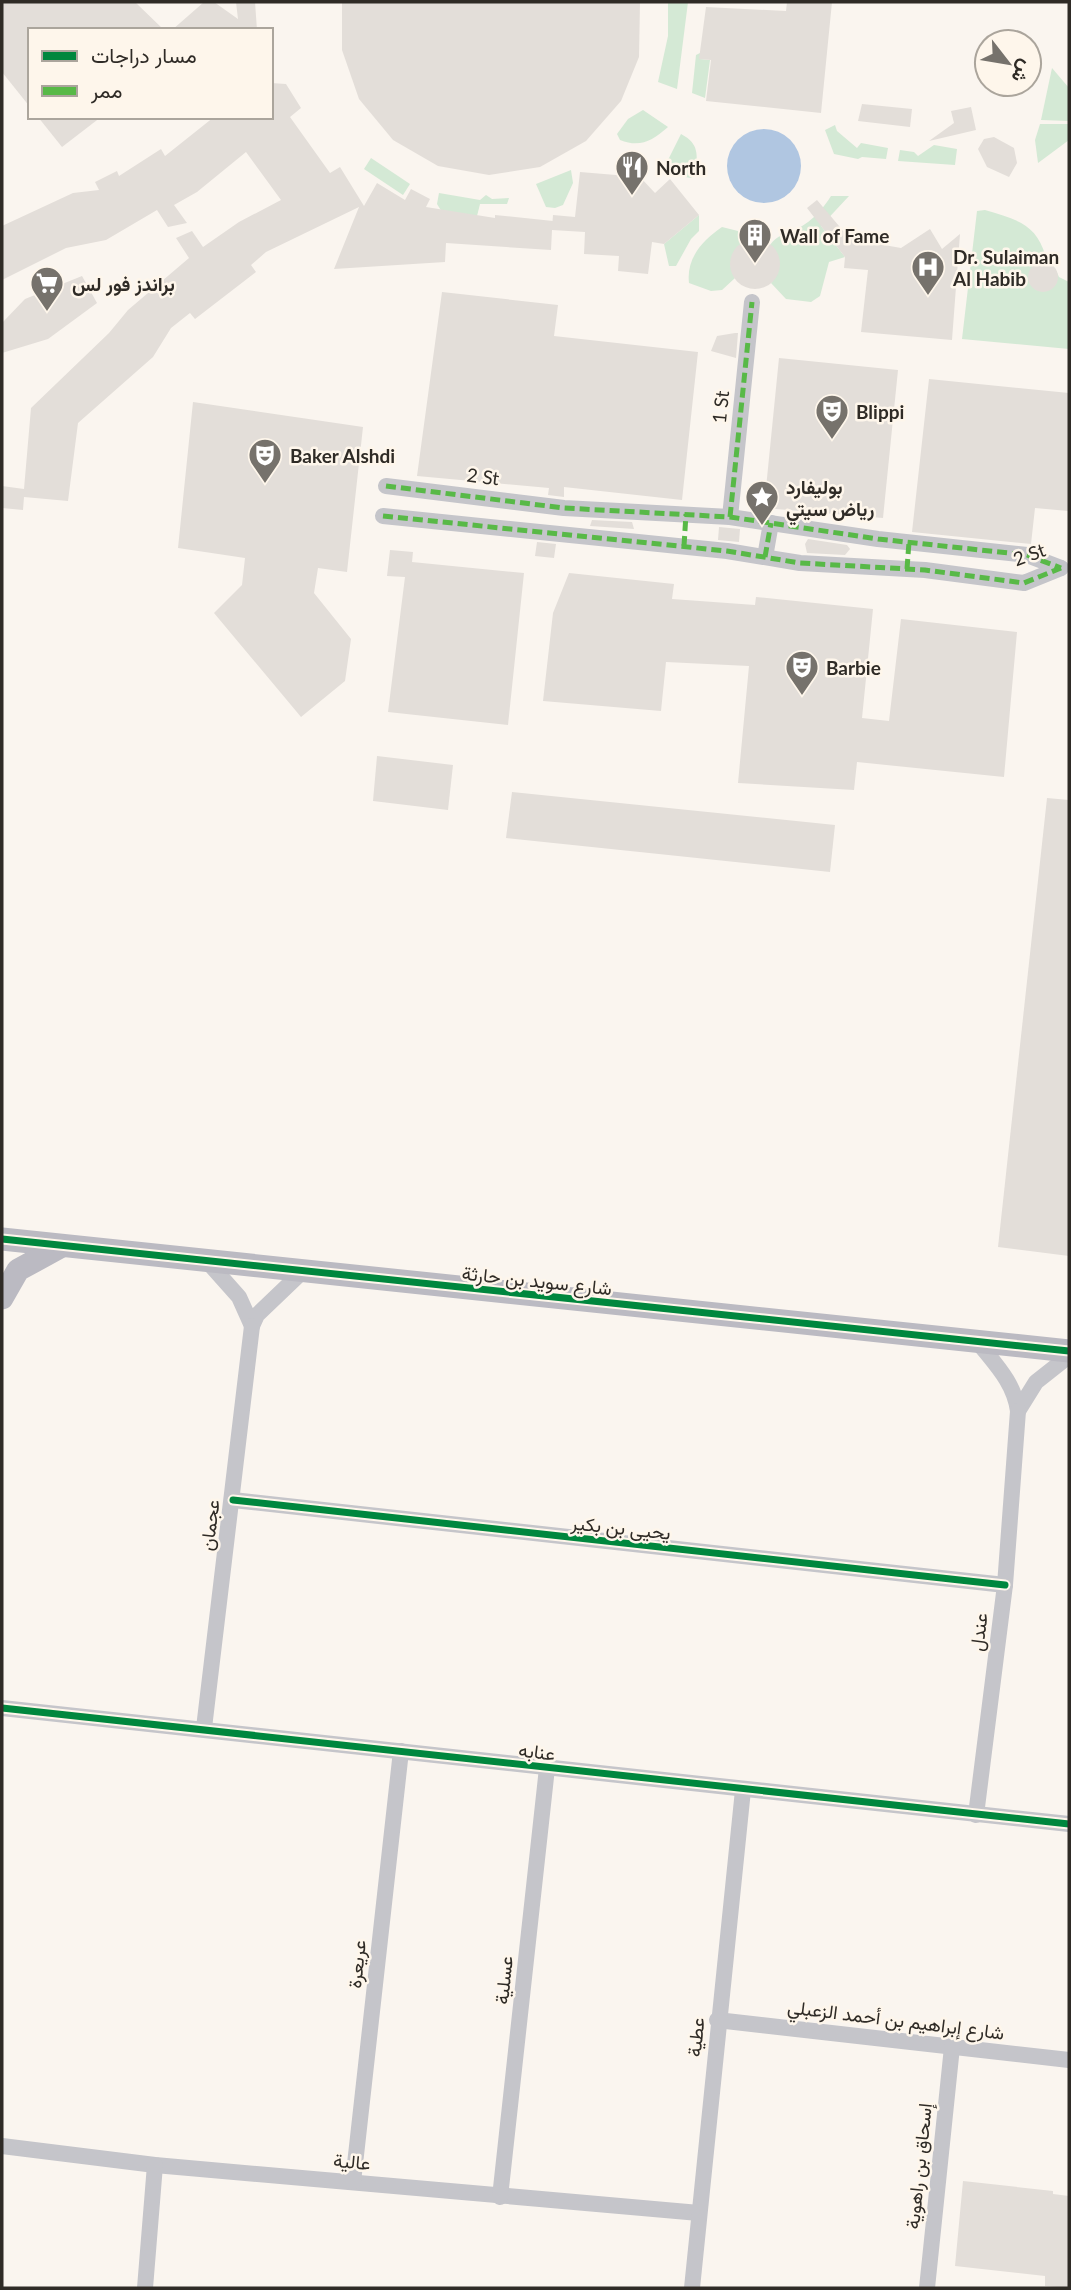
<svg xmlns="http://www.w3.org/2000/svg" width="1071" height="2290" viewBox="0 0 1071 2290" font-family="Lato,Vazirmatn,sans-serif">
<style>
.green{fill:#d4e9d5}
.water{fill:#b0c6e1}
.building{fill:#e3ded9}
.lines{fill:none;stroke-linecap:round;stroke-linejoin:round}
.street{stroke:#c5c5ca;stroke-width:16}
.secondary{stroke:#bbbac2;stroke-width:23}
.quiet{stroke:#58b947;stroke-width:5;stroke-dasharray:10 5;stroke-linecap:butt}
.cycleway-casing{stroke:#fef6eb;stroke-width:11}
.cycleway{stroke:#00873e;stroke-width:7}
.labels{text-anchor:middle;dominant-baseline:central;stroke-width:5;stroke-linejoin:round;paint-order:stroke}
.poi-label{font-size:19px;font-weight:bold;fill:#2f2b26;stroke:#fef6eb;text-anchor:start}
.street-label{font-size:19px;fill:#2f2b26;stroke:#fef6eb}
</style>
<rect width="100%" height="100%" fill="#faf5ef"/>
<g class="green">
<path d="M668 2H688L677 89 658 82 668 36Z"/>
<path d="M700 53V59L710 60 705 98 692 93 696 55Z"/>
<path d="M1052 68 1069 88V121L1041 120Z"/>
<path d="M643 110 668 127C652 141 640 148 620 140L617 134 628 119Z"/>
<path d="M1040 124H1069V140L1038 163 1035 140Z"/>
<path d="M835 125 837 131 857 148 861 143 888 148 886 159 862 157 858 159 834 154 825 130Z"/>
<path d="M681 134C700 144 697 155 696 174L691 178 685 177 668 160Z"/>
<path d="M934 145 957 149 955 165 898 161 900 150 914 152 918 156Z"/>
<path d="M371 158 410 184 403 195 364 169Z"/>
<path d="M571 170 573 183 563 205 555 208 546 207 536 184Z"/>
<path d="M439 193 480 200 486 195 492 199 509 198 507 204H480L477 216 442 212 437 204Z"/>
<path d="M831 196H849L821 226 845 257 829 262 820 296 811 302 786 299 771 283C782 270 782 257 770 245 778 234 787 234 799 228 813 220 823 209 831 196Z"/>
<path d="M985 210C1019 220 1039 225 1047 262L1055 268 1059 277 1069 282V349L962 339 977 211Z"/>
<path d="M699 215V231L691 239 676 266H669L664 244Z"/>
<path d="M722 227 738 231 743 242C731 253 728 264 735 278L722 290 711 291 689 283C686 258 703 240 722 227Z"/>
</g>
<circle class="water" cx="764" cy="166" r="37"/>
<g class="building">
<path d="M2 2H135L164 30H30V107L2 72Z"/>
<path d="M204 2H214L238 19 236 2H255L257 30H172Z"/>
<path d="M342 2H640L639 57 621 101 586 141 540 167 489 175 438 166 393 140 359 99 342 50Z"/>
<path d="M787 2H832L821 113 706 101 711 60 699 59 706 7 786 11Z"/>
<path d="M271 83 286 84 301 108 290 117 330 173 340 167 364 206 377 183 405 200 411 189 430 199 426 207 495 218V215L553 221 552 228 553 215 575 217 580 172 640 177 655 193 670 179 699 215 664 244 652 242 648 274 618 271 619 256 584 254 585 232 552 230 551 250 446 243 445 262 334 269 359 207 266 252 251 265 256 272 195 319 190 313 171 328 153 357 78 423 68 501 24 497 23 510 2 508V486L24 489 31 408 109 333 128 310 189 258 176 238 192 231 203 247 239 222 281 200 246 152 197 192 174 205 187 223 168 227 157 210 106 240 66 248 2 280V226L73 193 99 190 95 182 117 171 119 176 161 149 165 156 214 117H271Z"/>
<path d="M862 104 912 109 910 127 858 121Z"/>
<path d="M971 107 976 130 929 141 954 123 951 111Z"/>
<path d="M38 117H101L62 147Z"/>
<path d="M994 137 1014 148 1017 163 1009 177 987 167 978 149 984 139Z"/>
<path d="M817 200 850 239 901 248 930 229 942 249 960 234 952 340 861 332 868 270 844 268 845 257 807 208Z"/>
<circle cx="755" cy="264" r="25"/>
<circle cx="1043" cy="277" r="15"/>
<path d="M82 276 97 303 48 339 2 353V323L25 299Z"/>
<path d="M442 292 558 305 554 336 698 352 682 500 564 487V497L548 495 549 488 417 476Z"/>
<path d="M735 333H738L736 358 711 351 717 336Z"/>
<path d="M779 358 898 370 883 518 764 508Z"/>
<path d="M929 379 1069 393 1068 511 1035 508 1031 544 912 532Z"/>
<path d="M193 402 363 427 347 572 318 568 314 593 351 639 345 681 301 717 214 613 242 585 245 558 178 548Z"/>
<path d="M592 520 632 522 634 529 590 526Z"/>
<path d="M719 527 740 529 739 542 718 540Z"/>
<path d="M808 539 847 545 850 549 845 555 807 553 805 544Z"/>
<path d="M537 542 556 544 554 558 535 556Z"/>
<path d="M390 550 413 552 412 562 524 573 508 725 388 712 405 577 387 576Z"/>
<path d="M569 573 674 584 672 599 755 605 756 597 873 609 862 718 889 721 901 619 1017 632 1004 777 857 762 854 790 738 783 749 666 666 662 661 711 543 701 553 613Z"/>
<path d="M377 756 453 765 448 810 373 801Z"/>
<path d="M512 792 835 825 830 872 506 838Z"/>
<path d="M1047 798 1069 800V1256L998 1247Z"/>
<path d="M963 2181 1053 2191V2194L1069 2196V2288L1045 2286V2276L955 2266Z"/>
</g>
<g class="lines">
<g class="street">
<path d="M386 486 564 508 730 517 878 539 1027 555 1061 568"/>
<path d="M383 516 727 551 800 563 925 570 1024 583 1061 568"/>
<path d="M730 517 752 302"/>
<path d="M765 557 771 523"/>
<path d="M207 1261 239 1297 252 1326 257 1315 303 1271"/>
<path d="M977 1341C995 1364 1014 1382 1018 1411L1036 1382 1069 1356"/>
<path d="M233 1500 1005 1585"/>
<path d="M2 1708 1069 1824"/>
<path d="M204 1728 252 1326"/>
<path d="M976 1815 1005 1585 1018 1411"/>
<path d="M717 2020 1069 2060"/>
<path d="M2 2146 155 2165 699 2213"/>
<path d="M353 2182 401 1751"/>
<path d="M500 2197 547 1768"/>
<path d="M145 2288 155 2165"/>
<path d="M692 2288 743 1790"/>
<path d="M927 2288 952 2047"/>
</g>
<g class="secondary">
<path d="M2 1239 1069 1351"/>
<path d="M2 1298 18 1270 62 1246"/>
</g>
<g class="quiet">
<path d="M386 486 564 508 730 517 878 539 1027 555 1061 568"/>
<path d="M383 516 727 551 800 563 925 570 1024 583 1061 568"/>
<path d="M730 517 752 302"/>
<path d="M684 546 686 514"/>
<path d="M765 557 771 523"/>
<path d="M907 569 909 542"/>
</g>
<defs>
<g id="cycleway">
<path d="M2 1239 1069 1351"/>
<path d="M233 1500 1005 1585"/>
<path d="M2 1708 1069 1824"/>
</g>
</defs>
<use href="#cycleway" class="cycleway-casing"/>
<use href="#cycleway" class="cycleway"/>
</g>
<defs>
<symbol id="restaurant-pin" viewBox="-11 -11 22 30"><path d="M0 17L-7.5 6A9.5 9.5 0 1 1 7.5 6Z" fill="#76726c" stroke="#fef6eb"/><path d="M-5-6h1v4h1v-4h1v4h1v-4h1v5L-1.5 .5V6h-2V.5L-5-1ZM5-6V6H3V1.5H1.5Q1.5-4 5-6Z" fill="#fff"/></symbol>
<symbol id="building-pin" viewBox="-11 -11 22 30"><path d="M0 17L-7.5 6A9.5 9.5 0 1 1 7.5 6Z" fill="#76726c" stroke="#fef6eb"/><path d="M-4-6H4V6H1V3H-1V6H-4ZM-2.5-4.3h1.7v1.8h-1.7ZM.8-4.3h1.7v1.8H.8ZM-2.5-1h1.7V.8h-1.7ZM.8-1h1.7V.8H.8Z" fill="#fff"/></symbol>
<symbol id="hospital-pin" viewBox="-11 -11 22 30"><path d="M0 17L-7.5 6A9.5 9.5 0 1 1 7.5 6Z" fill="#76726c" stroke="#fef6eb"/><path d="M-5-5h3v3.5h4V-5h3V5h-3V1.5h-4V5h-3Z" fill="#fff"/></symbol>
<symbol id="supermarket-pin" viewBox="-11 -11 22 30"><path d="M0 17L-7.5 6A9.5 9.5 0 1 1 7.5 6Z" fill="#76726c" stroke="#fef6eb"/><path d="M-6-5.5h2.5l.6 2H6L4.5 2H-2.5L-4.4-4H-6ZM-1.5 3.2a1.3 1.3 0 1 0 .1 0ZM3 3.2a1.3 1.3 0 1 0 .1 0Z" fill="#fff"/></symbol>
<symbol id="theatre-pin" viewBox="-11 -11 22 30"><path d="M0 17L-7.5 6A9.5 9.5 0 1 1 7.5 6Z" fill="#76726c" stroke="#fef6eb"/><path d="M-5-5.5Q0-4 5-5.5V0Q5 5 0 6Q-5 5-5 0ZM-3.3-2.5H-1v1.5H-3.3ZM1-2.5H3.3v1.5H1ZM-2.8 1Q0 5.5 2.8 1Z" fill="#fff"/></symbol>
<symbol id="sight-pin" viewBox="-11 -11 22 30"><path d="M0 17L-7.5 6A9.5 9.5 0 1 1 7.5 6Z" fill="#76726c" stroke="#fef6eb"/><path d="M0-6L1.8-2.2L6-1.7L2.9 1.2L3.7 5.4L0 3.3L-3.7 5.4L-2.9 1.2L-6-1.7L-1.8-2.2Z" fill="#fff"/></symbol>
</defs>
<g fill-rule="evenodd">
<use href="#restaurant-pin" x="613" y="148" width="38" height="52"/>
<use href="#building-pin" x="736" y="216" width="38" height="52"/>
<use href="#hospital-pin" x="909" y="248" width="38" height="52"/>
<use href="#supermarket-pin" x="28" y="264" width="38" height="52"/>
<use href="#theatre-pin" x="813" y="392" width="38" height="52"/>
<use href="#theatre-pin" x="246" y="436" width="38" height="52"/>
<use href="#sight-pin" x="743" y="478" width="38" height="52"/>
<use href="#theatre-pin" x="783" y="648" width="38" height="52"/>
</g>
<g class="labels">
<g class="poi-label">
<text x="656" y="167">North</text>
<text x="780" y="235">Wall of Fame</text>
<text x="953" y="256">Dr. Sulaiman<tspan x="953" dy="22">Al Habib</tspan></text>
<text x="72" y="283">براندز فور لس</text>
<text x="856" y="411">Blippi</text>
<text x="290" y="455">Baker Alshdi</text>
<text x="786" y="486">بوليفارد<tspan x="786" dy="22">رياض سيتي</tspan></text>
<text x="826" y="667">Barbie</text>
</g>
<g class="street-label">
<text transform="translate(720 407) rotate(-84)">1 St</text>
<text transform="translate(483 476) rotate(7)">2 St</text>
<text transform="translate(1029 554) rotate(-20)">2 St</text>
<text transform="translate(537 1280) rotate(6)">شارع سويد بن حارثة</text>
<text transform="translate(209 1525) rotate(-83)">عجمان</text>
<text transform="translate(621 1527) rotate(6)">يحيى بن بكير</text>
<text transform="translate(978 1632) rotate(-83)">عندل</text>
<text transform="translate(537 1751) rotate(7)">عنابه</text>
<text transform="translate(356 1964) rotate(-84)">عريعرة</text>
<text transform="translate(503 1980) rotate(-84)">عسلية</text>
<text transform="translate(896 2019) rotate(7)">شارع إبراهيم بن أحمد الزعبلي</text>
<text transform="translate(695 2037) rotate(-84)">عطية</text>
<text transform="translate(352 2161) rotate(5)">عالية</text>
<text transform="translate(918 2166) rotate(-84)">إسحاق بن راهوية</text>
</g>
</g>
<rect width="1071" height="2290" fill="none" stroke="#2f2b26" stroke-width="7"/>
<rect x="28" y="28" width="245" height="91" fill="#fef6eb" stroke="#aba59c" stroke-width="2"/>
<rect x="42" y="51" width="35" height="10" fill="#00873e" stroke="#aba59c" stroke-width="2"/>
<text x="91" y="63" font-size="21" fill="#2f2b26">مسار دراجات</text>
<rect x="42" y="86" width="35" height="10" fill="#58b947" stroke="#aba59c" stroke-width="2"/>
<text x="91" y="98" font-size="21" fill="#2f2b26">ممر</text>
<g transform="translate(1008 63) rotate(121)"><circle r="33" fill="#fef6eb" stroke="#aba59c" stroke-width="2"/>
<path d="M0-5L12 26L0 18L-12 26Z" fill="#76726c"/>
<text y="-10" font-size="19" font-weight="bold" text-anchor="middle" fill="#2f2b26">ش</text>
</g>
</svg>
